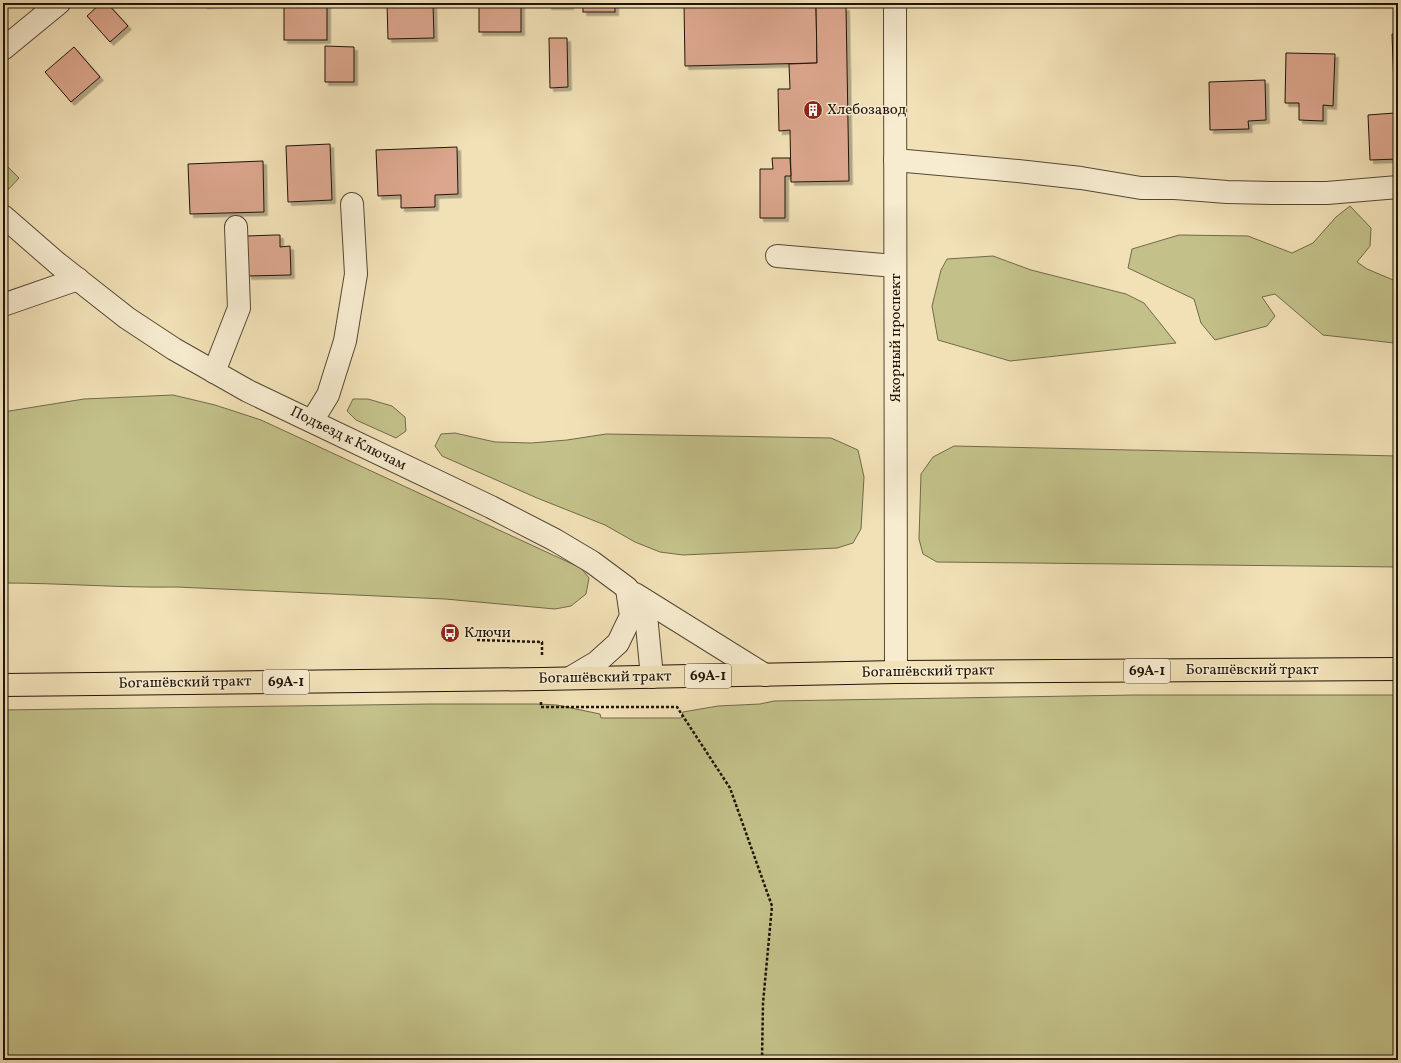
<svg xmlns="http://www.w3.org/2000/svg" width="1401" height="1063" viewBox="0 0 1401 1063" font-family="Vollkorn,serif">
<style>
.green{fill:#c3c189;stroke:#716a4a}
.building{fill:#dba68d;stroke:#1f140a;filter:url(#shadow)}
.lines{fill:none;stroke-linecap:round;stroke-linejoin:round}
.minor-casing{stroke:#544735;stroke-width:24}
.major-casing{stroke:#1f140a;stroke-width:24}
.path{stroke:#1f140a;stroke-width:2.5;stroke-dasharray:3 2;stroke-linecap:butt}
.minor{stroke:#f7ecd0;stroke-width:22}
.major{stroke:#f2e1b7;stroke-width:22}
.labels{text-anchor:middle;dominant-baseline:central;stroke-width:3;stroke-linejoin:round;paint-order:stroke}
.shield{fill:#f7ecd0;stroke:#605545;stroke-width:1}
.shield-label{font-size:14px;font-weight:bold;fill:#1f140a}
.poi-label{font-size:15px;fill:#1f140a;stroke:#f7ecd0;text-anchor:start}
.street-label{font-size:15px;fill:#1f140a;stroke:#f7ecd0}
</style>
<defs>
<filter id="shadow"><feDropShadow dx="3.5" dy="3.5" stdDeviation="0" flood-color="#0004"/></filter>
</defs>
<rect width="100%" height="100%" fill="#f2e1b7"/>
<filter id="stains"><feTurbulence type="fractalNoise" baseFrequency=".005" numOctaves="4"/><feColorMatrix values="0 0 0 0 .2 0 0 0 0 .09 0 0 0 0 .02 0 0 0 .5 -.17"/></filter>
<radialGradient id="worn" r=".72"><stop offset=".6" stop-color="#630" stop-opacity="0"/><stop offset="1" stop-color="#630" stop-opacity=".3"/></radialGradient>
<g class="green">
<path d="M3 162 19 178 5 193 3 191Z"/>
<path d="M1350 206 1371 228 1370 246 1357 262 1367 269 1398 282V342L1394 343 1323 335 1275 294 1262 297 1275 316 1267 326 1215 340 1201 323 1194 299 1128 268 1132 249 1179 235 1248 236 1292 253 1313 243 1336 217Z"/>
<path d="M993 256 1031 270 1126 294 1144 303 1176 343 1010 361 938 340 932 306 941 270 947 259Z"/>
<path d="M173 395 215 405 261 420 581 568 589 578 586 594 571 606 555 609 445 599 177 587C119 588 61 583 3 583V412L84 399Z"/>
<path d="M353 399H368L392 406 405 417 406 431 396 438 356 420 347 411Z"/>
<path d="M455 433 495 442 531 443 567 440 606 434 831 438 858 450 864 477 861 529 853 543 837 548 683 555 660 552 635 542 605 525 537 498 442 456 435 446 441 434Z"/>
<path d="M954 446 1398 456V567L937 562 923 554 919 539 921 474 933 457Z"/>
<path d="M1134 695H1398V1060H3V710L431 704H537L557 705 600 714 601 718H681L683 712 718 706 760 704 774 701Z"/>
</g>
<g class="building">
<path d="M101 3H107L128 26 110 42 87 16Z"/>
<path d="M203 3H229V4L203 5Z"/>
<rect x="284" y="3" width="43" height="37"/>
<path d="M387 3H433L434 38 388 39Z"/>
<rect x="479" y="3" width="42" height="29"/>
<rect x="548" y="3" width="22" height="3"/>
<rect x="583" y="3" width="32" height="9"/>
<path d="M684 3H816L817 63 685 66Z"/>
<path d="M816 7H846L849 181 791 182 790 130 779 131 778 89H790L789 64 817 63Z"/>
<path d="M1392 34H1398V159L1370 160 1368 115 1395 113Z"/>
<path d="M549 38H567L568 87 550 88Z"/>
<path d="M325 46 354 47V82H325Z"/>
<path d="M74 47 100 77 71 102 45 72Z"/>
<path d="M1286 53 1335 54 1333 106 1323 105V121L1299 120V103H1285Z"/>
<path d="M1265 80 1266 120 1248 121 1249 129 1210 130 1209 82Z"/>
<path d="M330 144 332 200 288 202 286 146Z"/>
<path d="M457 147 458 194 435 195V207L401 208V195L378 196 376 150Z"/>
<path d="M772 158H790L791 176H785V218H760V169H773Z"/>
<path d="M263 161 264 212 190 214 188 164Z"/>
<path d="M275 235H280V247L290 246 291 275 248 276 247 236Z"/>
</g>
<g class="lines">
<defs>
<g id="minor">
<path d="M895 3 896 672"/>
<path d="M3 49 59 3"/>
<path d="M895 160 1018 171 1081 178 1141 188H1175L1227 192 1273 193H1327L1398 187"/>
<path d="M3 216 57 263 127 318 174 349 248 391 491 507 555 540 592 562 627 588 646 615 652 677"/>
<path d="M777 256 895 266"/>
<path d="M3 305 78 279"/>
<path d="M214 372 239 308 236 227"/>
<path d="M312 421 328 395 345 341 356 274 352 204"/>
<path d="M635 594 765 675"/>
<path d="M570 678 597 662 618 643 631 616 627 589"/>
</g>
<path id="major" d="M3 685 542 679 896 672 1398 669"/>
</defs>
<use href="#minor" class="minor-casing"/>
<use href="#major" class="major-casing"/>
<g class="path">
<path d="M477 640 542 642V656"/>
<path d="M541 702V707H677L730 788 772 906 763 1003 762 1060"/>
</g>
<use href="#minor" class="minor"/>
<use href="#major" class="major"/>
</g>
<defs>
<symbol id="building-disc" viewBox="-11 -11 22 22"><circle r="9.5" fill="#8f2418" stroke="#f7ecd0"/><path d="M-4-6H4V6H1V3H-1V6H-4ZM-2.5-4.3h1.7v1.8h-1.7ZM.8-4.3h1.7v1.8H.8ZM-2.5-1h1.7V.8h-1.7ZM.8-1h1.7V.8H.8Z" fill="#fff"/></symbol>
<symbol id="bus-disc" viewBox="-11 -11 22 22"><circle r="9.5" fill="#8f2418" stroke="#f7ecd0"/><path d="M-5-6H5V4H4V6H2V4H-2V6H-4V4H-5ZM-3.5-4V0h7V-4ZM-3.5 1.2v1.5H-2V1.2ZM2 1.2v1.5H3.5V1.2Z" fill="#fff"/></symbol>
</defs>
<g fill-rule="evenodd">
<use href="#building-disc" x="802" y="99" width="22" height="22"/>
<use href="#bus-disc" x="439" y="622" width="22" height="22"/>
</g>
<g class="labels">
<g class="shield">
<rect x="1124" y="659" width="46" height="24" rx="3"/>
<rect x="685" y="664" width="46" height="24" rx="3"/>
<rect x="263" y="670" width="46" height="24" rx="3"/>
</g>
<g class="shield-label">
<text x="1147" y="671">69А-1</text>
<text x="708" y="676">69А-1</text>
<text x="286" y="682">69А-1</text>
</g>
<g class="poi-label">
<text x="827" y="110">Хлебозавод</text>
<text x="464" y="633">Ключи</text>
</g>
<g class="street-label">
<text transform="translate(896 338) rotate(-90)">Якорный проспект</text>
<text transform="translate(348 439) rotate(26)">Подъезд к Ключам</text>
<text x="1252" y="670">Богашёвский тракт</text>
<text transform="translate(928 672) rotate(-1)">Богашёвский тракт</text>
<text transform="translate(605 678) rotate(-1)">Богашёвский тракт</text>
<text transform="translate(185 683) rotate(-1)">Богашёвский тракт</text>
</g>
</g>
<rect width="1401" height="1063" fill="none" stroke="#f2e1b7" stroke-width="16"/>
<rect x="4" y="4" width="1393" height="1055" fill="none" stroke="#1f140a" stroke-width="2"/>
<rect x="8" y="8" width="1385" height="1047" fill="none" stroke="#1f140a"/>
<rect width="100%" height="100%" filter="url(#stains)"/>
<rect width="100%" height="100%" fill="url(#worn)"/>
</svg>
